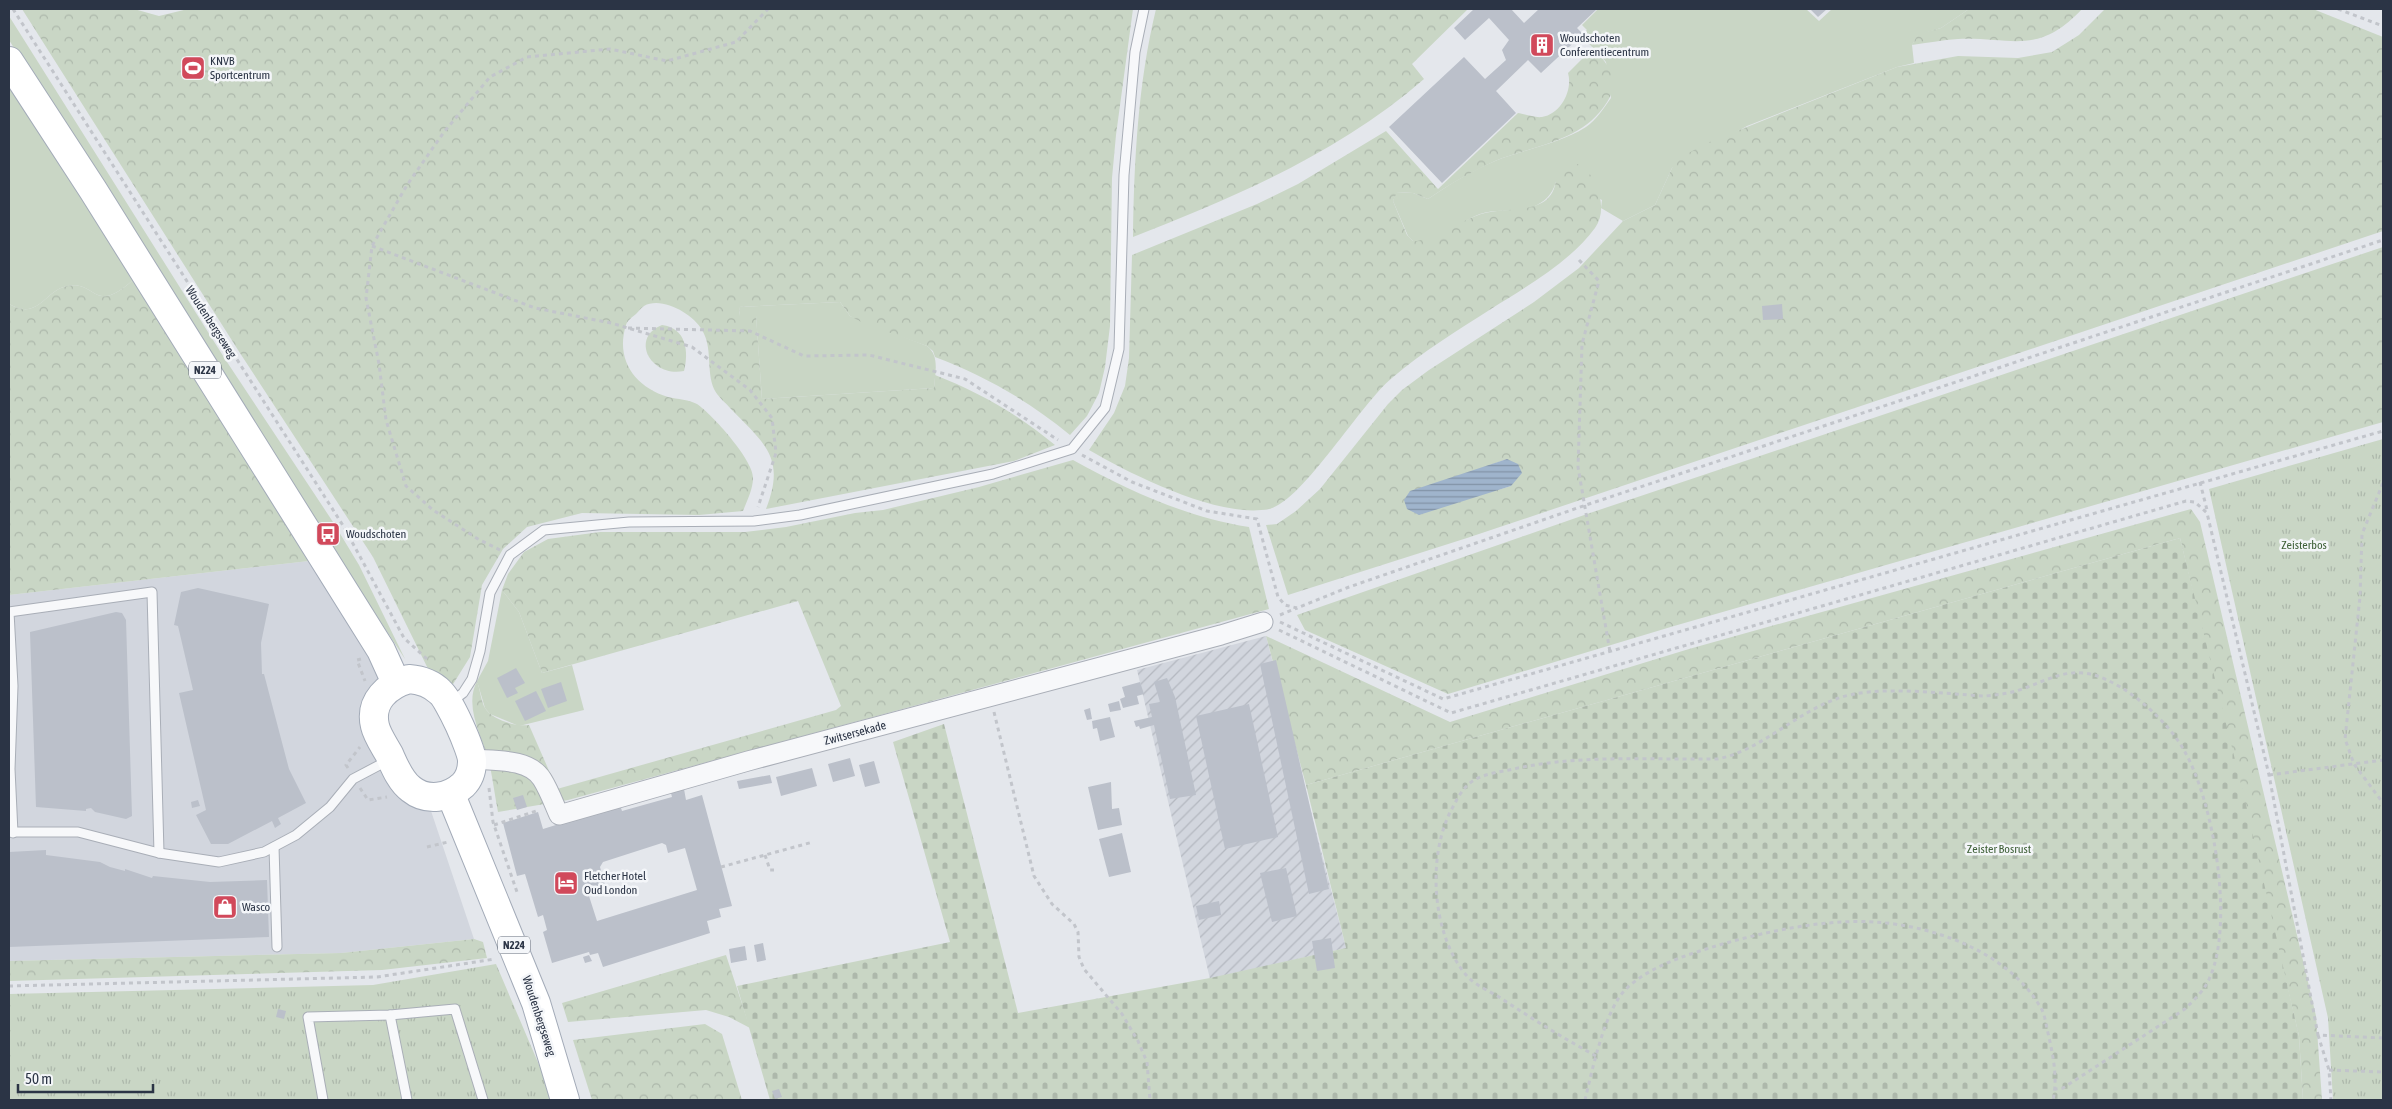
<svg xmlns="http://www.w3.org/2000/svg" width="2392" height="1109" viewBox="0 0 2392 1109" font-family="'Asap Condensed',sans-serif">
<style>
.built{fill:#d2d6de}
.industrial{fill:url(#industrial-furrows)}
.grass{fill:#c9d6c5}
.forest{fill:url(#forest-crowns);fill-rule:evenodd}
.cemetery{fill:url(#cemetery-stones)}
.park{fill:url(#park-tufts)}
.water{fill:url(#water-rules)}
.building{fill:#bbc0ca;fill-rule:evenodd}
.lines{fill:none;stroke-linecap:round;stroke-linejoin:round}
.service-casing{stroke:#a9aeb7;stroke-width:11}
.minor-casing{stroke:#a9aeb7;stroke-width:21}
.primary-casing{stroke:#a3abb8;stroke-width:30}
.path{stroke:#c2c5cb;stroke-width:3;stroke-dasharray:4 4;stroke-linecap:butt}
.service{stroke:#f7f8fa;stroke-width:9}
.minor{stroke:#f7f8fa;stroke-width:19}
.primary{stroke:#fff;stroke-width:28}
.labels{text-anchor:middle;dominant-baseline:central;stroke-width:5;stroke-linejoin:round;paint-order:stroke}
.shield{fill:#f4f6f9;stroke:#676e7b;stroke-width:1}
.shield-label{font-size:11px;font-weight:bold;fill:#2b3445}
.poi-label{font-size:12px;fill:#2b3445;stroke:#f4f6f9;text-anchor:start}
.street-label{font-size:12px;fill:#2b3445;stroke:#f4f6f9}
.park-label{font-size:12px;fill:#3f6138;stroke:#f4f6f9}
</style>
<defs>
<pattern id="industrial-furrows" width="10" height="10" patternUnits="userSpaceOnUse" patternTransform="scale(1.25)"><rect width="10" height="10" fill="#d2d6de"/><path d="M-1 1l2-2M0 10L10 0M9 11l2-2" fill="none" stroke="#b4b8c0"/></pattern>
<pattern id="forest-crowns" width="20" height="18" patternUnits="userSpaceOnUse" patternTransform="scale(1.25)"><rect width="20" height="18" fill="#c9d6c5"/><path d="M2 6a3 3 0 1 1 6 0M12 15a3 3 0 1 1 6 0" fill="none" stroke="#adb8ab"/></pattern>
<pattern id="cemetery-stones" width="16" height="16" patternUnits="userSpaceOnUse" patternTransform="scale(1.25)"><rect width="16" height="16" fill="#c9d6c5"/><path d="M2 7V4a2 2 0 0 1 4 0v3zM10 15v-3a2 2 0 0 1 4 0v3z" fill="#adb8ab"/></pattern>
<pattern id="park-tufts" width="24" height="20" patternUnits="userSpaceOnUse" patternTransform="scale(1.25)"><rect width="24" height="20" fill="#c9d6c5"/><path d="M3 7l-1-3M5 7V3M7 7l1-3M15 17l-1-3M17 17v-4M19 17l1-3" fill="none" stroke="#adb8ab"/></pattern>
<pattern id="water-rules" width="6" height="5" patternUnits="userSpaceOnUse" patternTransform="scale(1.25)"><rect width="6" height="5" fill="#9fb4cc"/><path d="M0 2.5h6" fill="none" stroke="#8293a7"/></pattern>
</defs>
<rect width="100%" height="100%" fill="#e4e7ec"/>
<path class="built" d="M309 561 385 680 370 710 428 802 474 939 341 953 9 961V595Z"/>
<path class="industrial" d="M1266 636 1346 948 1210 979 1137 670Z"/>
<g class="grass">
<path d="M1598 9H1806L1819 21 1832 9H1969L1941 28 1918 35 1912 45 1914 63 1897 67 1747 126 1672 168 1655 205 1623 221 1601 208 1602 200 1557 178C1554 190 1549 199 1537 205 1520 214 1498 208 1480 214 1459 222 1436 243 1413 241L1408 236 1393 201 1396 192 1413 193 1428 199C1450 184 1471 171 1495 161 1525 149 1559 144 1586 127 1596 120 1604 108 1611 98L1606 62 1581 35 1587 30 1582 25Z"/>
<path d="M9 16 225 359 333 522 359 565 405 659 291 485 9 40Z"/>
<path d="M9 83 133 280C93 316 97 280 67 286 44 291 39 321 9 304Z"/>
<path d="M840 302 850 316 927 346C940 356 935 373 934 388L762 399 756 316H740L739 307Z"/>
<path d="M502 590 519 612 542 673 572 665 584 710 519 726 490 714 485 708 477 681 488 661Z"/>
</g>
<g class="forest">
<path d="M22 9H134L159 16 188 9H1133L1116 135 1112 178 1110 326 1105 367 1099 393 1087 416 1070 435C1029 401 985 376 935 357L933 351 927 346 863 323 850 316 840 302 739 307 740 316 756 315 762 399 934 388 935 375C979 392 1019 415 1055 445L1014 461 766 509C786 458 765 444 731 409 726 403 717 396 714 389 706 371 713 348 702 330 693 314 662 296 644 306 641 308 638 312 636 314 632 317 627 321 626 325 615 360 635 387 668 397 677 399 690 400 697 404 712 414 754 461 753 478 753 489 747 501 743 511L699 515 582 513 527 527 503 549 482 585 470 657 450 689 435 683 373 557 238 350Z"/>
<path d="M1156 9H1468L1412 64 1424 79C1339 153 1237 196 1133 237 1134 161 1138 83 1156 9Z"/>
<path d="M1969 9H2082C2038 56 2013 37 1958 39 1942 40 1927 43 1912 45L1918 34 1941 28Z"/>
<path d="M2105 9H2313L2383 37V231L1467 538 1288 595 1266 525 1277 524 1296 511 1320 489 1388 404 1402 390 1429 370 1534 302 1579 268 1623 221 1655 205 1672 168 1683 156 1707 143 1897 67 1958 56 2018 58 2052 52 2079 35ZM1507 459 1511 486 1498 490 1490 465Z"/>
<path d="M1593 48C1612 68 1622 83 1603 108 1578 142 1532 146 1495 161 1471 172 1450 184 1428 199L1413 193 1397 192 1393 201 1407 235 1413 241H1417C1440 236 1460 221 1481 214 1510 205 1560 219 1556 169L1578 164C1588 169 1591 175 1596 186 1602 199 1604 215 1595 228 1569 263 1527 286 1491 309 1458 330 1422 352 1392 378 1362 402 1302 502 1269 509 1220 519 1132 475 1089 450L1114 413 1125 386 1129 358 1132 255 1257 204 1298 184 1386 131 1438 189 1518 113C1524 114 1535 118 1542 117 1561 114 1573 90 1568 73Z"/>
<path d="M2383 247V422L1674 626 1448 694 1305 630 1297 615 1590 513Z"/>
<path d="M133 280 309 561 9 595V304C39 321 44 291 67 286 97 280 93 316 133 280Z"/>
<path d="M662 325C686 328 689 351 684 371 651 378 629 338 662 325Z"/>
<path d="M1073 460C1129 491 1186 517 1249 527L1269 609 568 800 498 812C495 797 493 781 490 766 484 739 463 708 477 681 480 689 481 701 485 708 492 720 517 727 529 725L557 789 836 710 841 706 798 601 542 673 519 612 502 590 508 574 524 552 548 539 600 532H745L786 527 855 513 883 510 979 487Z"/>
<path d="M2191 509 2200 522 2316 1016 2322 1100H2303L2299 1036 2180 538 1306 785 1266 636 1450 722 1689 649Z"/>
<path d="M474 939 483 942 487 958 382 970 9 981V961L341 953Z"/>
<path d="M726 955 750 1028 729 1017 706 1010 568 1022 562 1003Z"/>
<path d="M705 1024 722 1034 742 1100H592L573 1040Z"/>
</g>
<path class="cemetery" d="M2180 538 2244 796 2299 1036 2303 1100H770L737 986 950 942 893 742 944 724 1018 1013 1210 978 1346 948 1306 785Z"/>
<g class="park">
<path d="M2383 439V1100H2333L2328 1018 2209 489Z"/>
<path d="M496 964 554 1100H9V994L373 985Z"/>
</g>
<path class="water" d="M1507 459 1518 464 1522 473 1511 486 1419 515 1407 509 1404 500 1410 491Z"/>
<g class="building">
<path d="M1474 9H1511L1524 23 1539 9H1597L1577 28 1583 34 1541 73 1528 60 1496 91 1516 113 1442 183 1389 127 1464 57 1485 79 1506 60 1502 50 1509 40 1489 18 1465 40 1454 28Z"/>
<path d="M1810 9H1827L1818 17Z"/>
<path d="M1782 304 1783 319 1763 320 1762 306Z"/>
<path d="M198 588 269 604 261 643 262 674H264L289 769 306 803 278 818 281 824 275 828 272 821 228 844H211L196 815 206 810 179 693 193 690 178 626 174 625 181 592Z"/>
<path d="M116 612 122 613 126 620 132 816 126 819 95 812 91 808 86 809V811L36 807 30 632Z"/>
<path d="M1276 660 1329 889 1309 894 1260 664Z"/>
<path d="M516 668 525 683 515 688 518 693 507 698 497 678Z"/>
<path d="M1167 678 1175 697 1196 795 1170 799 1154 725 1140 729 1139 726 1136 727 1134 721 1152 717 1149 704 1160 702 1154 682Z"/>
<path d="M561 682 567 701 548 708 541 689Z"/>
<path d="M1140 682 1144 694 1137 696 1139 704 1123 708 1120 699 1125 697 1122 687Z"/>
<path d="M536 691 546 711 525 721 515 701Z"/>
<path d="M1119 701 1121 710 1110 712 1108 704Z"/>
<path d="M1249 704 1278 837 1225 849 1196 716Z"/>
<path d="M1090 708 1092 719 1087 720 1084 710Z"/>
<path d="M1110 717 1115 737 1100 741 1097 728 1093 729 1092 721Z"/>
<path d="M850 758 855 776 833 782 828 764Z"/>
<path d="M874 761 880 783 865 787 859 765Z"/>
<path d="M812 768 817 786 781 796 776 777Z"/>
<path d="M770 775 772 783 739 789 737 781Z"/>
<path d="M1111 782 1112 809 1119 808 1122 825 1098 830 1088 787Z"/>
<path d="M684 789 686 800 702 795 732 906 719 909 721 917 707 921 710 933 603 967 598 953 590 955 589 952 552 963 543 932 547 930 543 915 538 917 525 874 517 876 503 823 538 812 543 829 620 805 622 811 672 797 671 793ZM662 843 666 845 668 853 685 848 697 890 597 921 589 896H586L606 889 600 867 603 862Z"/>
<path d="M523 795 527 807 517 810 513 798Z"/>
<path d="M198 800 200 806 192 808 191 802Z"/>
<path d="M1122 833 1131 872 1109 877 1099 839Z"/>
<path d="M46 850V855L100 862 110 867 125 871V869L152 878 153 876 210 882 267 880 269 937 9 947V852Z"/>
<path d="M1286 868 1297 916 1272 922 1260 873Z"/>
<path d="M1219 901 1221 915 1199 920 1196 906Z"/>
<path d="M1331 938 1335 968 1317 971 1312 941Z"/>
<path d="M763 943 766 960 757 962 754 945Z"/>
<path d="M745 946 747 960 731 963 729 949Z"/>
<path d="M589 955 592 961 585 963 583 957Z"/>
<path d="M278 1009 286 1011 284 1019 276 1017Z"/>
<path d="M779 1089 782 1097 775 1099 772 1091Z"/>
</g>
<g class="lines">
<defs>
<g id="service">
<path d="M451 702 463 693 472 679 480 651 490 593 510 555 544 530 629 522 754 521 800 515 993 474 1072 449 1105 408 1119 349 1124 175 1135 52 1144 9"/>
<path d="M9 832H78L159 853 219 862 264 852 296 835 330 807 353 779 389 760"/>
<path d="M13 833 10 769 13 686 9 612 152 592 159 853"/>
<path d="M274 847 277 947"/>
<path d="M390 1015 407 1100"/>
<path d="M323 1100 308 1017 390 1015 455 1009 483 1100"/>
</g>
<path id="minor" d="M472 759C494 761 529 758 542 779 549 790 554 804 559 815L748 761 1221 635 1263 622"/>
<g id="primary">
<path d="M9 61 93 190 381 650 396 683"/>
<path d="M409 679C421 680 431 683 440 692 449 699 472 750 472 761 472 770 469 779 463 785 449 798 427 802 411 789 400 781 394 765 389 754 384 745 377 735 375 726 369 701 388 685 409 679Z"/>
<path d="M451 795 536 1003 565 1100"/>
</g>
</defs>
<use href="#service" class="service-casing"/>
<use href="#minor" class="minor-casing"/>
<use href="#primary" class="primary-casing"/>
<g class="path">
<path d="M13 9 344 527 404 638 427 659"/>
<path d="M2338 9 2383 26"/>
<path d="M372 246 535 308 611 323 692 347 750 390 772 418 776 453 758 507"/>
<path d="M1579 260 1599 281 1582 344 1578 467 1610 652"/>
<path d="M628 328 750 331 804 356 869 355 965 379 1058 440"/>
<path d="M1082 455 1132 482 1207 511 1257 519 1278 597 1285 605 1297 608 1349 587 1586 505 2383 240"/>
<path d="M2200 482 2207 510"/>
<path d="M2383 483 2362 534 2360 597 2345 739 2354 764 2383 803"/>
<path d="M500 550 478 539 433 510 406 486 386 420 379 364 366 298 372 246 407 185 444 132 490 77 527 57 610 49 667 61 736 42 768 9"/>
<path d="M1280 615 1297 608"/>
<path d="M1280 622 1443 699 2383 431"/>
<path d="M1279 630 1451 713 2186 501 2195 502 2207 513 2269 775 2318 1035 2383 1038"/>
<path d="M361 659 357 660 365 681"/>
<path d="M994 712 1034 876 1052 904 1074 924 1078 932 1079 957 1084 969 1122 1014 1138 1041 1147 1062 1150 1100"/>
<path d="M348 768 346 765 360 747"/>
<path d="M2269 775 2383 760"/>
<path d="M360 788 368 800 387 797"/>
<path d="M489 788 493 822 518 895"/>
<path d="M494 825 539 810"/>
<path d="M427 847 448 842"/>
<path d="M765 855 770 870H774"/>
<path d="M721 867 813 842"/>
<path d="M9 986 377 977 495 959"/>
<path d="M2318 1035 2329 1070 2331 1100"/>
<path d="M1596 1056C1563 1038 1531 1018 1499 997 1489 991 1475 985 1467 976 1431 935 1426 852 1454 805 1459 795 1466 784 1476 779 1486 774 1498 772 1509 770 1576 754 1648 760 1717 759 1760 751 1794 714 1836 699 1875 684 1943 694 1985 696 1999 695 2012 693 2025 688 2049 679 2068 668 2094 675 2128 685 2169 722 2185 752 2214 804 2234 922 2210 977 2205 990 2194 1000 2185 1009L2063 1088 2056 1089"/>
<path d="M2329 1070 2383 1072"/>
<path d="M1585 1100C1592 1071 1605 1008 1627 988 1652 965 1687 955 1719 945 1768 931 1824 919 1875 922 1936 926 2009 953 2041 1008 2045 1015 2046 1025 2048 1033 2053 1055 2058 1078 2053 1100"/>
</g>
<use href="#service" class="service"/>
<use href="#minor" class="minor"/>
<use href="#primary" class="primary"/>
</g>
<defs>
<symbol id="building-square" viewBox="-11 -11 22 22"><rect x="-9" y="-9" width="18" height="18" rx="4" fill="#d1495b" stroke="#f4f6f9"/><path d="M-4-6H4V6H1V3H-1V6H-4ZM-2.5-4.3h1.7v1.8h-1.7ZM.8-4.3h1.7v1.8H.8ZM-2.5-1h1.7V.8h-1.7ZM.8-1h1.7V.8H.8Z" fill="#fff"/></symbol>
<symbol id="stadium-square" viewBox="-11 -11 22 22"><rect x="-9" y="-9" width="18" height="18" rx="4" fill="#d1495b" stroke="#f4f6f9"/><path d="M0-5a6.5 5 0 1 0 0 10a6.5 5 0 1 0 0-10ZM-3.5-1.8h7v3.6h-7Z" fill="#fff"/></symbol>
<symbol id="bus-square" viewBox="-11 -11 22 22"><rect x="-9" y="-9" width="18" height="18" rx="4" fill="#d1495b" stroke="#f4f6f9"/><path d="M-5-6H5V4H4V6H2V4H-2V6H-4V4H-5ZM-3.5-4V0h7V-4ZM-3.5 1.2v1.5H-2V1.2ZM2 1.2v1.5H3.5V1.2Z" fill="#fff"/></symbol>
<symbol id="hotel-square" viewBox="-11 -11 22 22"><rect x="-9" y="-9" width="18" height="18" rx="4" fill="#d1495b" stroke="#f4f6f9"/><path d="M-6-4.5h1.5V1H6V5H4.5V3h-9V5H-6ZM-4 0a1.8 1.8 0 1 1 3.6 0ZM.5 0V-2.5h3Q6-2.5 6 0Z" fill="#fff"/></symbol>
<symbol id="shop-square" viewBox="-11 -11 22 22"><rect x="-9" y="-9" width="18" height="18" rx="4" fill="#d1495b" stroke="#f4f6f9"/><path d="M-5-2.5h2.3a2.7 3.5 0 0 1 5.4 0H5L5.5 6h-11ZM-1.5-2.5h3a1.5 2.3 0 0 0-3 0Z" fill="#fff"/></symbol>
</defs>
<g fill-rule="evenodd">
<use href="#building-square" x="1528" y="31" width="28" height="28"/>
<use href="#stadium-square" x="179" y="54" width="28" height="28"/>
<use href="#bus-square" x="314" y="520" width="28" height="28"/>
<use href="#hotel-square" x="552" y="869" width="28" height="28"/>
<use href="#shop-square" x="211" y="893" width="28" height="28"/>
</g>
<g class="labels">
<g class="shield">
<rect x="189" y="361.5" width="32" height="17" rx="4"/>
<rect x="498" y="936.5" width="32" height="17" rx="4"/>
</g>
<g class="shield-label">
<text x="205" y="370">N224</text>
<text x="514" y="945">N224</text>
</g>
<g class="poi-label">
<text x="1560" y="38">Woudschoten<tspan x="1560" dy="14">Conferentiecentrum</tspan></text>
<text x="210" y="61">KNVB<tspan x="210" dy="14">Sportcentrum</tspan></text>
<text x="346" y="534">Woudschoten</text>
<text x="584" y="876">Fletcher Hotel<tspan x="584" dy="14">Oud London</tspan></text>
<text x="242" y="907">Wasco</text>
</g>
<g class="street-label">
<text transform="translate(211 322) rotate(57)">Woudenbergseweg</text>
<text transform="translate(855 733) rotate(-15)">Zwitsersekade</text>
<text transform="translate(539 1016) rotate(72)">Woudenbergseweg</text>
</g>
<g class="park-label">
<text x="2304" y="545">Zeisterbos</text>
<text x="1999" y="849">Zeister Bosrust</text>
</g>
</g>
<rect width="2392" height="1109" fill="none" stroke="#2b3445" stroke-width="20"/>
<path d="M18 1084v8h135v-8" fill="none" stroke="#2b3445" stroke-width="2.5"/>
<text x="25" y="1084" font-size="15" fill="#2b3445" stroke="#f4f6f9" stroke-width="4" paint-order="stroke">50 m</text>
</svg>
